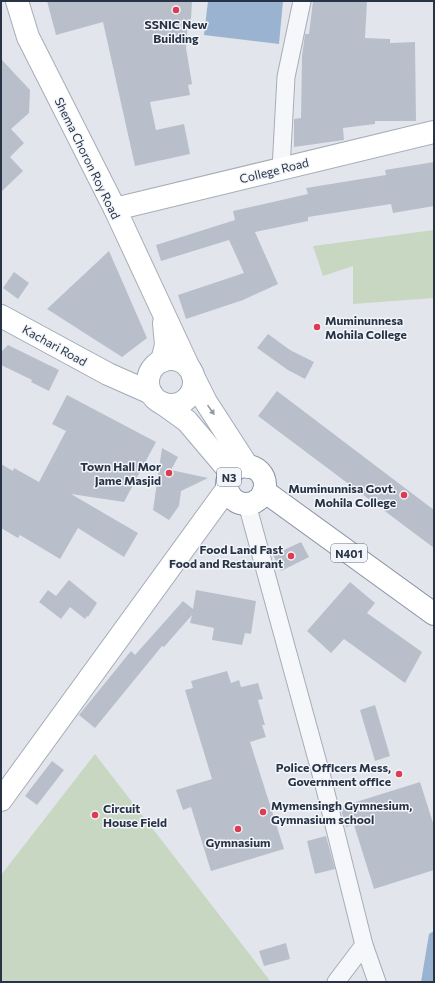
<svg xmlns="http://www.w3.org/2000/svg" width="435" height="983" viewBox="0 0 435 983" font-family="Commissioner,sans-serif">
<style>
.green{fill:#c7d7c2}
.water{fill:#9ab3d0}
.building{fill:#b9bfca}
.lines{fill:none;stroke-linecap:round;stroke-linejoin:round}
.street-casing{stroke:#a6adb7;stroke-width:19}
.secondary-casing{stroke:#a6adb7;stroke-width:24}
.primary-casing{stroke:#a0aab9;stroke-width:24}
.highway-casing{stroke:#8893a4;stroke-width:24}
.street{stroke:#f6f7fa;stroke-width:17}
.secondary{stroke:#fff;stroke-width:22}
.primary{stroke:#fff;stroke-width:22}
.highway{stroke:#fff;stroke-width:22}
.oneway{fill:#9499a2}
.poi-dot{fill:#dd3b51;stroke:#f2f5f9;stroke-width:1.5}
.labels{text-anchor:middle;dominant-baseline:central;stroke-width:3;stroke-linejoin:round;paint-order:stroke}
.shield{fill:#f2f5f9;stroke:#656d7c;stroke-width:1}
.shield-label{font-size:11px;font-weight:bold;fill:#283346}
.poi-label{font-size:12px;font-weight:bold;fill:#283346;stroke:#f2f5f9;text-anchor:end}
.street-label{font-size:12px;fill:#283346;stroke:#f2f5f9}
</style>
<rect width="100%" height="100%" fill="#e2e6ec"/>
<g class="green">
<path d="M434 230V298L353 304V266L323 276 313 246Z"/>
<path d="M95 754 271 982H1V875Z"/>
</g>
<g class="water">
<path d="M208 1H283L279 44 204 35Z"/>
<path d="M434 931V982H421L429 934Z"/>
</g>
<g class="building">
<path d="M47 1H192L191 20H188L186 48 192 84 188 85 190 95 150 102 156 130 184 124 190 154 135 166 103 22 56 35Z"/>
<path d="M313 1H367L365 38 390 39V43L415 42 416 121H375V124L343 128 344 140 294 147V119L301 118 302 56 305 34H309Z"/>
<path d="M1 59 30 90 29 113 11 129 24 143 10 157 23 171 1 192Z"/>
<path d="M434 162V206L393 213 391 204 308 217V221L255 232 278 284 243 300 186 319 178 295 244 273 229 240 161 261 156 245 235 220 233 211 308 194 306 188 386 175 385 170Z"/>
<path d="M109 251 147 338 122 357 47 309Z"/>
<path d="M14 272 29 283 18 299 3 288Z"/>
<path d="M268 334 290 350 314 362 305 379 288 370 257 348Z"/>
<path d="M8 345 59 370 49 391 31 382 32 380 1 365V352Z"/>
<path d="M277 391 434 510V548L258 416Z"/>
<path d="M67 395 156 442 124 502 71 494 138 533 124 557 78 528 60 559 20 535 18 538 1 528V464L13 471 14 468 39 482 66 431 52 424Z"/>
<path d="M162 448 178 457 171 470 208 478 181 491 179 506 169 520 153 510Z"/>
<path d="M301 542 309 557 281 571 273 555Z"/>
<path d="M69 580 97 603 88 617 87 616 85 619 70 607 61 619 39 602 48 590 56 596Z"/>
<path d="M350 582 375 603 367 613 422 652 405 683 344 639 331 653 307 631Z"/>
<path d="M196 590 256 601 251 634 245 633 242 645 212 640 214 628 190 623 192 615 164 647 162 646 95 728 79 715 131 651 135 655 183 601 193 609Z"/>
<path d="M227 671 231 683 239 680 241 687 258 683 263 699 258 700 265 725H262L266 737 250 742 284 849 211 871 191 807 183 810 176 790 212 779 185 690 193 688 191 681Z"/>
<path d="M375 705 390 756 375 761 360 710Z"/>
<path d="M52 761 64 770 37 805 25 796Z"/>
<path d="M420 782 434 826V870L374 889 354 825 346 827 340 807Z"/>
<path d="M326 836 335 869 315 874 307 841Z"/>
<path d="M286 943 290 959 264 966 259 951Z"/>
</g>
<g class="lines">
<defs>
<g id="street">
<path d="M281 169 286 77 302 1"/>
<path d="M247 504 324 785 364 945 377 982"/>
<path d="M336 982 364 945"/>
</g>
<g id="secondary">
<path d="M17 1 28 37 115 209 189 368"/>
<path d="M115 209 434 132"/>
<path d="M162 361 166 345 164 323"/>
<path d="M1 800 227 489"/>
</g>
<g id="primary">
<path d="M1 316 108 374 151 393"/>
<circle cx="171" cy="382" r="23"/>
<path d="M193 376 206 402 248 467"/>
<path d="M162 403 187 421 231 473"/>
</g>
<g id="highway">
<circle cx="246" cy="485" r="19"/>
<path d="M264 491 434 614"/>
</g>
</defs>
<use href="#street" class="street-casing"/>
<use href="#secondary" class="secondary-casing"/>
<use href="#primary" class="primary-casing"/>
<use href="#highway" class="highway-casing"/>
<use href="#street" class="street"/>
<use href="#secondary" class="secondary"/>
<use href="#primary" class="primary"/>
<use href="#highway" class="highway"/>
</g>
<defs><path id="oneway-solid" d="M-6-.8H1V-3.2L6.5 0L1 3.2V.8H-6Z"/></defs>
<use class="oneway" href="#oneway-solid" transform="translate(211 410) rotate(55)"/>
<g class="poi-dot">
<circle cx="176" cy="10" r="4"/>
<circle cx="317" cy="327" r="4"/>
<circle cx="169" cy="473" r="4"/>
<circle cx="404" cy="495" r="4"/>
<circle cx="291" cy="556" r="4"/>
<circle cx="399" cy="774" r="4"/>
<circle cx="263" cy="812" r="4"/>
<circle cx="95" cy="815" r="4"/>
<circle cx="238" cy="829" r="4"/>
</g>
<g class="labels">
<g class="shield">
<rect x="217" y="468" width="24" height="18" rx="3"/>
<rect x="331" y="544" width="36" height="18" rx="3"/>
</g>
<g class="shield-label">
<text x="229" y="477">N3</text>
<text x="349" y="553">N401</text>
</g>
<g class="poi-label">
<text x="176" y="24" text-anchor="middle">SSNIC New<tspan x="176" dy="14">Building</tspan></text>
<text x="325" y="320" text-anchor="start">Muminunnesa<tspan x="325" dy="14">Mohila College</tspan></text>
<text x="161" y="466">Town Hall Mor<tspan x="161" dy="14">Jame Masjid</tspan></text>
<text x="396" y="488">Muminunnisa Govt.<tspan x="396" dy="14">Mohila College</tspan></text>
<text x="283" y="549">Food Land Fast<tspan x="283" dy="14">Food and Restaurant</tspan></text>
<text x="391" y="767">Police Officers Mess,<tspan x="391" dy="14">Government office</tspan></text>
<text x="271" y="805" text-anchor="start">Mymensingh Gymnesium,<tspan x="271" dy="14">Gymnasium school</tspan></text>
<text x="103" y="808" text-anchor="start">Circuit<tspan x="103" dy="14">House Field</tspan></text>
<text x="238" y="842" text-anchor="middle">Gymnasium</text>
</g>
<g class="street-label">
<text transform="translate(88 158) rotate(64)">Shema Choron Roy Road</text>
<text transform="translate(274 170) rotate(-14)">College Road</text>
<text transform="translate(55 345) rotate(29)">Kachari Road</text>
</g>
</g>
<rect width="435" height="983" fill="none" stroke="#283346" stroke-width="4"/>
</svg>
